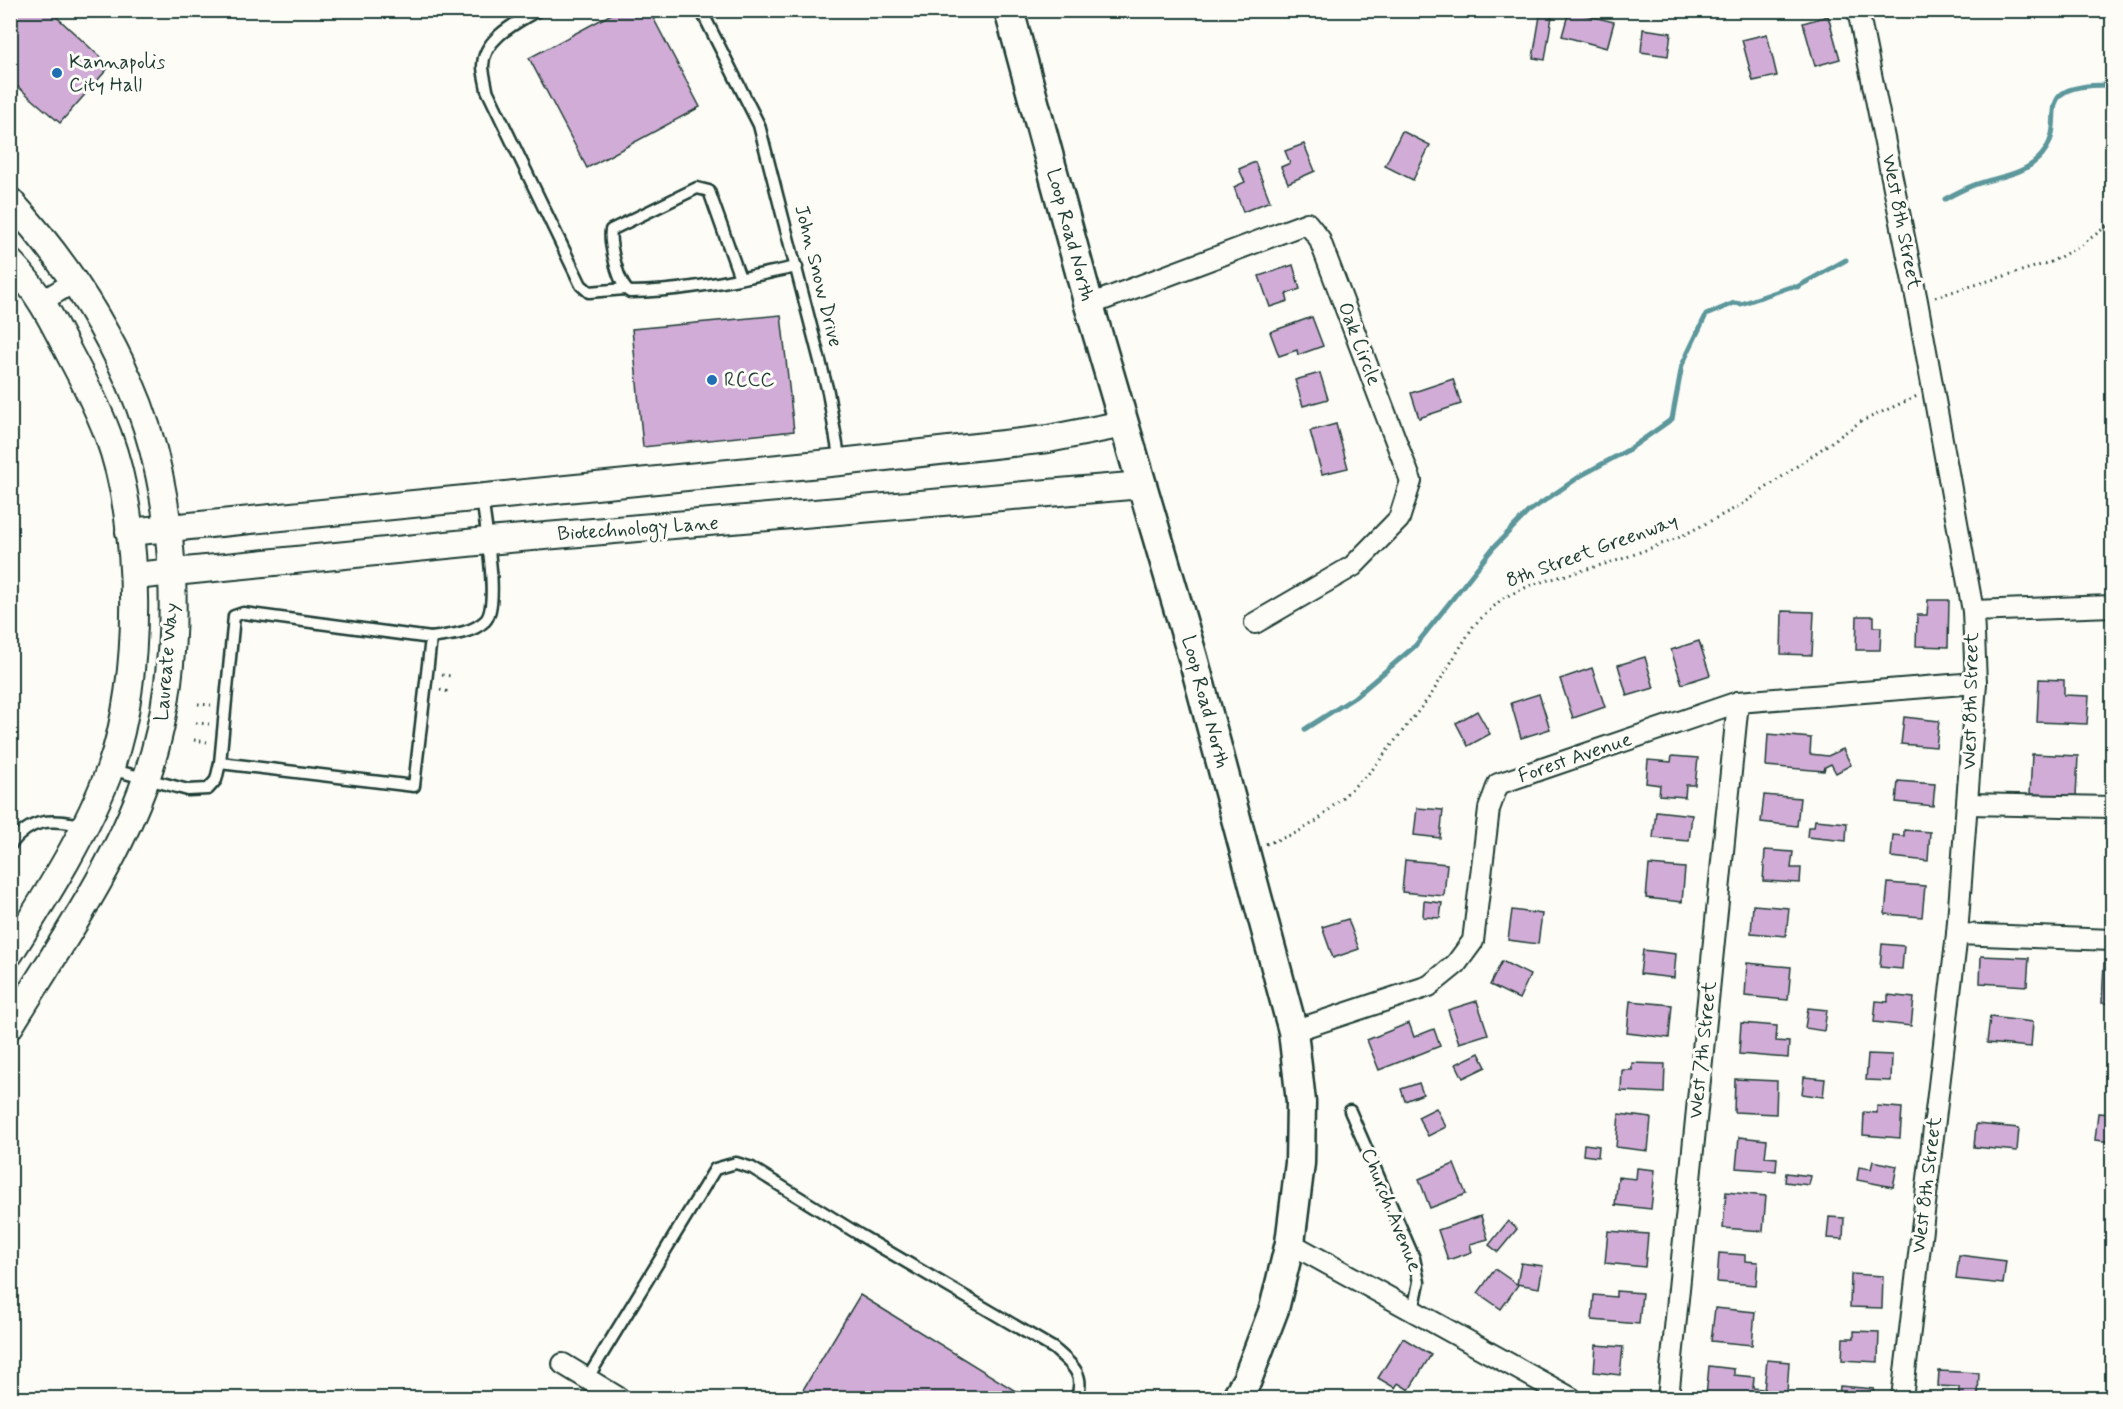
<svg xmlns="http://www.w3.org/2000/svg" width="2123" height="1409" viewBox="0 0 2123 1409" font-family="Mynerve,sans-serif">
<style>
.lines{fill:none;stroke-linecap:round;stroke-linejoin:round}
.stream{stroke:#5c979b;stroke-width:5}
.building{fill:#d0acd6;stroke:#1f3d34;stroke-width:1.5}
.service-casing{stroke:#1f3d34;stroke-width:15}
.minor-casing{stroke:#1f3d34;stroke-width:24}
.tertiary-casing{stroke:#1f3d34;stroke-width:30}
.secondary-casing{stroke:#1f3d34;stroke-width:33}
.path{stroke:#1f3d34;stroke-width:3;stroke-dasharray:1.5 4.5;stroke-linecap:butt}
.service{stroke:#fdfcf7;stroke-width:10}
.minor{stroke:#fdfcf7;stroke-width:20}
.tertiary{stroke:#fdfcf7;stroke-width:26}
.secondary{stroke:#fdfcf7;stroke-width:28}
.poi-dot{fill:#1f6fb2;stroke:#fdfcf7;stroke-width:2}
.labels{text-anchor:middle;dominant-baseline:central;stroke-width:6;stroke-linejoin:round;paint-order:stroke}
.poi-label{font-size:20px;fill:#1f3d34;stroke:#fdfcf7;text-anchor:start}
.street-label{font-size:20px;fill:#1f3d34;stroke:#fdfcf7}
</style>
<rect width="100%" height="100%" fill="#fdfcf7"/>
<filter id="ink" filterUnits="userSpaceOnUse"><feTurbulence type="fractalNoise" baseFrequency=".0167" numOctaves="2"/><feDisplacementMap in="SourceGraphic" scale="12" xChannelSelector="R" yChannelSelector="G"/><feConvolveMatrix kernelMatrix="1 2 1 2 8 2 1 2 1" color-interpolation-filters="sRGB"/></filter>
<g filter="url(#ink)">
<g class="lines">
<g class="stream">
<path d="M1945 199C1954 194 1964 189 1974 185 1995 177 2021 176 2038 159 2076 122 2019 84 2112 85"/>
<path d="M1305 729 1355 697 1415 646 1493 548 1528 512 1582 475 1628 450 1672 419 1682 365 1706 315 1734 303 1741 304 1790 287H1797L1846 260"/>
</g>
</g>
<g class="building">
<path d="M10 10H49L110 66 60 123 10 80Z"/>
<path d="M619 10H649L700 107 587 168 529 58Z"/>
<path d="M1541 10H1553L1545 60 1533 58Z"/>
<path d="M1569 11 1614 22 1607 48 1562 36Z"/>
<path d="M1828 16 1840 59 1815 66 1803 23Z"/>
<path d="M1643 29 1671 33 1668 56 1641 52Z"/>
<path d="M1767 34 1777 76 1753 81 1742 40Z"/>
<path d="M1402 131 1430 145 1413 180 1385 166Z"/>
<path d="M1304 144 1315 171 1288 183 1281 167 1290 163 1285 151Z"/>
<path d="M1255 162 1270 201 1243 212 1234 187 1245 182 1239 169Z"/>
<path d="M1293 265 1300 289 1286 294 1288 301 1270 307 1259 276Z"/>
<path d="M781 315 794 431 643 447 632 329Z"/>
<path d="M1312 317 1323 346 1298 355 1297 350 1279 356 1270 332Z"/>
<path d="M1320 373 1328 399 1303 406 1295 380Z"/>
<path d="M1453 379 1461 404 1419 418 1411 393Z"/>
<path d="M1336 424 1348 468 1322 474 1310 431Z"/>
<path d="M1928 600H1949L1948 647 1916 646 1917 615H1927Z"/>
<path d="M1782 611 1814 612 1812 655 1781 654Z"/>
<path d="M1857 616H1874V627H1881L1880 650H1856Z"/>
<path d="M1699 641 1710 675 1682 684 1671 650Z"/>
<path d="M1645 657 1654 688 1627 696 1618 665Z"/>
<path d="M1592 668 1605 707 1573 718 1560 679Z"/>
<path d="M2039 679 2064 680V695L2089 696 2087 724 2037 722Z"/>
<path d="M1539 694 1550 729 1521 738 1511 703Z"/>
<path d="M1477 711 1490 734 1468 746 1456 723Z"/>
<path d="M1904 717 1939 721 1936 747 1901 744Z"/>
<path d="M1768 734 1811 738 1810 754 1828 756 1843 749 1851 765 1836 773 1831 764 1825 767 1824 771 1766 766Z"/>
<path d="M2032 754 2078 756 2076 796 2030 794Z"/>
<path d="M1672 756 1698 758 1695 785H1686L1685 797 1659 795 1660 785 1646 783 1648 760 1671 762Z"/>
<path d="M1898 781 1935 784 1933 806 1896 802Z"/>
<path d="M1764 795 1800 798 1797 826 1761 822Z"/>
<path d="M1417 808 1443 810 1440 838 1414 835Z"/>
<path d="M1656 811 1692 815 1689 841 1653 838Z"/>
<path d="M1815 820 1847 823 1846 841 1807 837 1808 827H1814Z"/>
<path d="M1904 830 1930 832 1928 861 1891 857 1893 835 1904 836Z"/>
<path d="M1765 850 1793 852 1791 868H1801L1800 883 1763 881Z"/>
<path d="M1405 860 1447 864 1444 896 1402 892Z"/>
<path d="M1649 865 1685 868 1682 902 1646 898Z"/>
<path d="M1888 883 1925 886 1922 917 1885 914Z"/>
<path d="M1424 901 1442 903 1440 918 1423 917Z"/>
<path d="M1753 905 1789 908 1786 936 1751 933Z"/>
<path d="M1512 910 1542 914 1538 944 1508 940Z"/>
<path d="M1348 919 1359 949 1333 958 1322 927Z"/>
<path d="M1882 944 1904 946 1902 969 1880 967Z"/>
<path d="M1643 950 1676 954 1674 978 1640 974Z"/>
<path d="M1981 956 2029 958 2027 986 1980 983Z"/>
<path d="M1502 961 1530 975 1519 999 1490 985Z"/>
<path d="M1747 963 1791 967 1788 1000 1745 996Z"/>
<path d="M2104 963 2112 964V1004L2102 1003Z"/>
<path d="M1888 995 1914 998 1911 1026 1874 1022 1876 1001 1888 1002Z"/>
<path d="M1477 1001 1488 1034 1459 1043 1448 1010Z"/>
<path d="M1630 1001 1672 1005 1669 1038 1627 1033Z"/>
<path d="M1808 1008 1827 1010 1824 1031 1805 1028Z"/>
<path d="M1990 1017 2033 1022 2031 1047 1987 1043Z"/>
<path d="M1409 1023 1414 1037 1434 1029 1440 1046 1379 1070 1367 1040Z"/>
<path d="M1741 1023 1777 1026 1776 1041 1789 1042 1788 1058 1739 1054Z"/>
<path d="M1479 1053 1486 1067 1463 1078 1456 1064Z"/>
<path d="M1868 1054 1892 1055 1891 1081 1866 1080Z"/>
<path d="M1632 1063 1665 1064 1664 1093 1621 1091 1622 1070H1632Z"/>
<path d="M1804 1077 1825 1079 1823 1097 1802 1094Z"/>
<path d="M1735 1079 1777 1081 1776 1114 1734 1112Z"/>
<path d="M1419 1083 1423 1094 1405 1101 1401 1089Z"/>
<path d="M1877 1106 1902 1108 1900 1138 1863 1135 1864 1112 1877 1113Z"/>
<path d="M1436 1108 1446 1127 1428 1136 1418 1117Z"/>
<path d="M2098 1113 2112 1114V1142L2095 1140Z"/>
<path d="M1619 1114 1651 1118 1648 1151 1616 1147Z"/>
<path d="M1976 1124 2019 1128 2017 1151 1974 1147Z"/>
<path d="M1739 1137 1767 1140 1765 1157 1777 1158 1776 1171 1736 1168Z"/>
<path d="M1584 1144 1599 1146 1598 1157 1583 1155Z"/>
<path d="M1873 1161 1897 1166 1893 1187 1857 1180 1859 1167 1871 1169Z"/>
<path d="M1454 1164 1466 1194 1430 1208 1419 1179Z"/>
<path d="M1637 1168 1655 1170 1651 1209 1615 1205 1618 1177 1636 1179Z"/>
<path d="M1786 1173 1811 1176 1809 1185 1785 1182Z"/>
<path d="M1726 1192 1766 1196 1763 1231 1723 1228Z"/>
<path d="M1481 1216 1488 1239 1470 1244 1472 1252 1448 1260 1438 1230Z"/>
<path d="M1829 1217 1844 1218 1843 1239 1827 1238Z"/>
<path d="M1508 1221 1517 1229 1498 1252 1489 1245Z"/>
<path d="M1608 1231 1648 1234 1645 1267 1605 1263Z"/>
<path d="M1719 1253 1745 1255V1261L1758 1262 1756 1285 1717 1282Z"/>
<path d="M1959 1255 2006 1261 2003 1284 1956 1279Z"/>
<path d="M1521 1263 1543 1266 1539 1288 1517 1284Z"/>
<path d="M1495 1269 1518 1285 1501 1309 1478 1293Z"/>
<path d="M1851 1274 1883 1276 1882 1308 1850 1307Z"/>
<path d="M1616 1291 1642 1293 1639 1324 1592 1320 1594 1295 1616 1297Z"/>
<path d="M860 1295 1027 1398H798Z"/>
<path d="M1715 1308 1755 1312 1752 1345 1711 1341Z"/>
<path d="M1854 1331 1879 1332 1878 1362 1842 1360 1843 1338H1854Z"/>
<path d="M1403 1338 1431 1355 1409 1390 1398 1383 1395 1388 1378 1378Z"/>
<path d="M1596 1345 1623 1347 1620 1375 1594 1372Z"/>
<path d="M1767 1360 1789 1362 1787 1393 1764 1391Z"/>
<path d="M1709 1366 1734 1369V1375L1754 1377 1753 1388 1762 1389 1760 1398 1706 1396Z"/>
<path d="M1939 1371 1979 1373 1978 1397 1959 1396V1387L1938 1386Z"/>
<path d="M1840 1386 1874 1389 1873 1398H1839Z"/>
</g>
<g class="lines">
<defs>
<g id="service">
<path d="M538 10C518 22 483 38 483 66 483 73 486 82 487 90L581 285 589 292 625 289"/>
<path d="M701 10 759 125 828 392 840 462"/>
<path d="M740 278 709 191 697 188 611 230C609 242 618 286 630 292 686 292 742 278 797 267"/>
<path d="M220 763 414 786 431 638"/>
<path d="M110 769 188 790 208 789 216 780 220 763 234 616 243 613 431 638C449 635 471 634 485 621 501 606 484 519 482 496"/>
<path d="M10 845C33 816 51 820 84 825"/>
<path d="M1350 1111 1414 1258 1419 1282 1413 1311"/>
<path d="M587 1379 715 1169 736 1163 752 1168 860 1235 1053 1348C1070 1363 1087 1374 1076 1398"/>
</g>
<g id="minor">
<path d="M1858 10 1917 301 1973 611 1976 683 1957 934 1902 1398"/>
<path d="M42 301 74 282"/>
<path d="M1089 305 1307 223 1319 238 1411 481 1399 519 1353 566 1255 623"/>
<path d="M1973 611 2112 606"/>
<path d="M1968 804 2112 807"/>
<path d="M1957 934 2112 940"/>
<path d="M1293 1031 1429 986 1456 964 1473 941 1489 809 1498 784 1738 702 1976 683"/>
<path d="M1290 1243 1571 1398"/>
<path d="M563 1364 619 1398"/>
<path d="M1668 1398 1738 702"/>
</g>
<g id="tertiary">
<path d="M10 201C59 254 101 317 130 383 180 495 187 663 146 779 115 867 59 946 10 1026"/>
<path d="M10 262C37 289 52 319 69 353 83 379 97 406 108 435 142 526 143 678 110 769 87 832 46 896 10 953"/>
<path d="M129 532 840 462 1048 439 1124 424"/>
<path d="M134 576 487 541 1142 485"/>
</g>
<path id="secondary" d="M1009 10 1089 305 1193 658 1293 1031 1301 1102 1300 1163 1290 1243 1274 1309 1247 1380 1236 1398"/>
</defs>
<use href="#service" class="service-casing"/>
<use href="#minor" class="minor-casing"/>
<use href="#tertiary" class="tertiary-casing"/>
<use href="#secondary" class="secondary-casing"/>
<g class="path">
<path d="M1935 297 2051 262 2083 244 2112 222"/>
<path d="M442 675 452 676"/>
<path d="M440 690 450 692"/>
<path d="M198 704 211 705"/>
<path d="M196 723 209 724"/>
<path d="M194 740 207 742"/>
<path d="M1266 844 1296 833 1317 821 1372 770 1431 695 1474 625 1503 598 1531 585 1619 560 1680 537 1743 504 1860 422 1917 396"/>
</g>
<use href="#service" class="service"/>
<use href="#minor" class="minor"/>
<use href="#tertiary" class="tertiary"/>
<use href="#secondary" class="secondary"/>
</g>
</g>
<g class="poi-dot">
<circle cx="57" cy="73" r="6"/>
<circle cx="712" cy="380" r="6"/>
</g>
<g class="labels">
<g class="poi-label">
<text x="69" y="62">Kannapolis<tspan x="69" dy="23">City Hall</tspan></text>
<text x="724" y="380">RCCC</text>
</g>
<g class="street-label">
<text transform="translate(1901 222) rotate(79)">West 8th Street</text>
<text transform="translate(1070 235) rotate(75)">Loop Road North</text>
<text transform="translate(818 276) rotate(76)">John Snow Drive</text>
<text transform="translate(1359 344) rotate(69)">Oak Circle</text>
<text transform="translate(638 529) rotate(-4)">Biotechnology Lane</text>
<text transform="translate(1592 551) rotate(-20)">8th Street Greenway</text>
<text transform="translate(167 662) rotate(-85)">Laureate Way</text>
<text transform="translate(1971 701) rotate(-89)">West 8th Street</text>
<text transform="translate(1205 702) rotate(75)">Loop Road North</text>
<text transform="translate(1575 758) rotate(-19)">Forest Avenue</text>
<text transform="translate(1703 1050) rotate(-84)">West 7th Street</text>
<text transform="translate(1927 1185) rotate(-83)">West 8th Street</text>
<text transform="translate(1391 1210) rotate(68)">Church Avenue</text>
</g>
</g>
<rect width="2123" height="1409" fill="none" stroke="#fdfcf7" stroke-width="36"/>
<rect x="18" y="18" width="2087" height="1373" fill="none" stroke="#1f3d34" stroke-width="2" filter="url(#ink)"/>
</svg>
